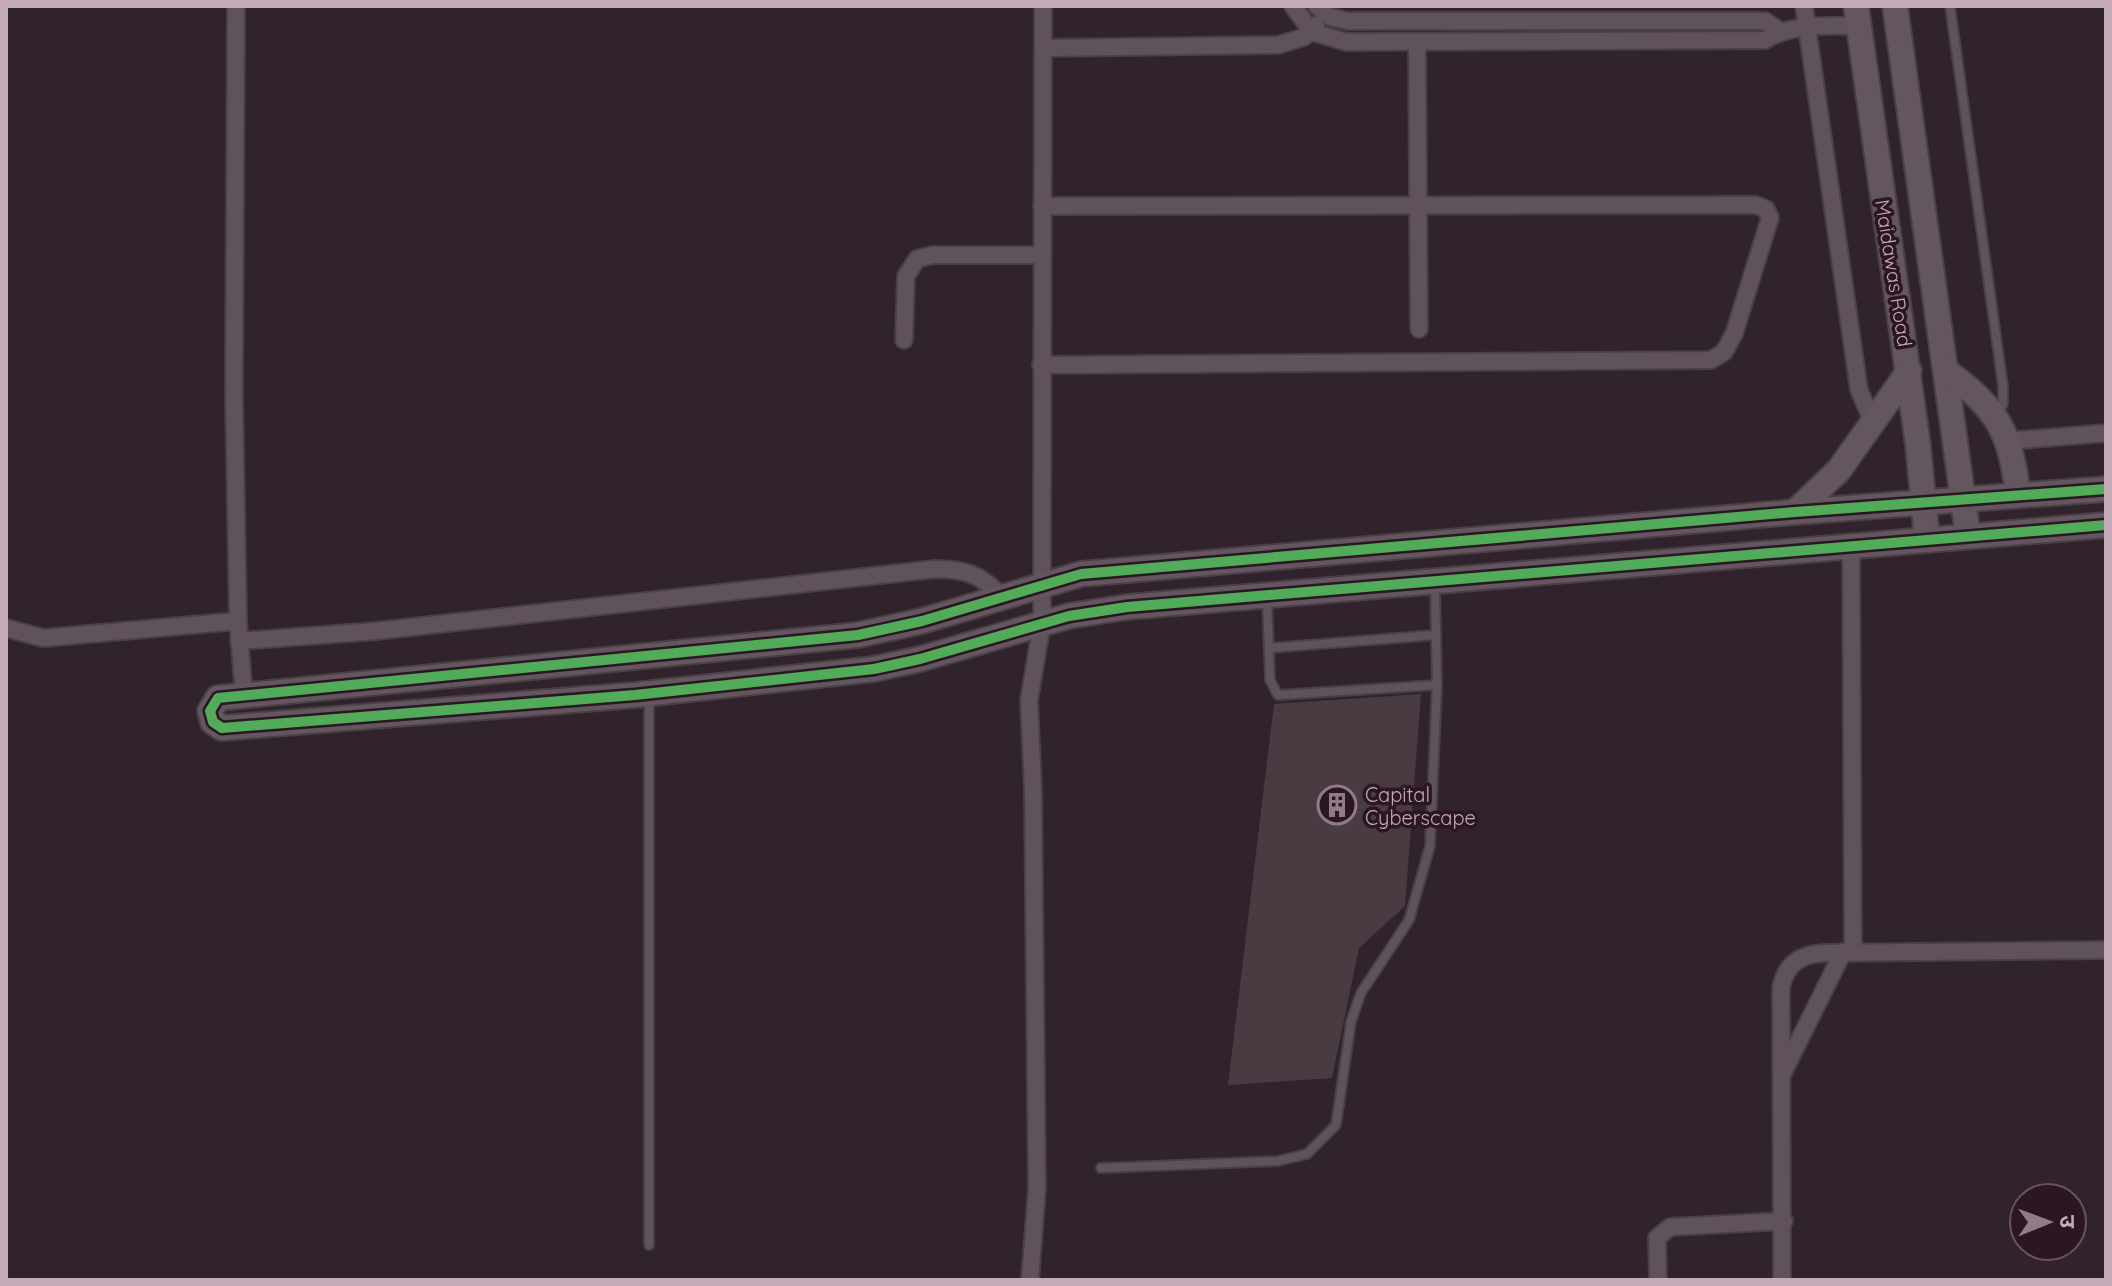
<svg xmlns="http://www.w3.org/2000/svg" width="2112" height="1286" viewBox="0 0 2112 1286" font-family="Quicksand,'Noto Sans Devanagari',sans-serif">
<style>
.building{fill:#483b42}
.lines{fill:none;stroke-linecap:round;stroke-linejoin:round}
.lane-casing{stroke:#4a3f46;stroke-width:12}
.street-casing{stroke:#4a3f46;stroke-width:20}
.secondary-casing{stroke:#4a3f46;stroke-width:28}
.lane{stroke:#60525a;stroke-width:8}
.street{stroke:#60525a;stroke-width:16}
.secondary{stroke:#64565e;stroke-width:24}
.cycleway-casing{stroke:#2b1723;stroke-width:15}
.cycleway{stroke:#51ab58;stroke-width:10}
.labels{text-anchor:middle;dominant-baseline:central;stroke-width:7;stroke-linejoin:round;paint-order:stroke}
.street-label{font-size:20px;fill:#c5aab9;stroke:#2b1723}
.poi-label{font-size:20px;fill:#c5aab9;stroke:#2b1723;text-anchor:start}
</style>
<rect width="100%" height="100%" fill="#31232c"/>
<path class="building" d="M1421 694 1405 906 1359 948 1332 1078 1228 1085 1274 704Z"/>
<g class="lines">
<defs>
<g id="lane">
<path d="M1950 6 2003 386V404L1997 416"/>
<path d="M1267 598 1270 680 1278 695 1437 685"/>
<path d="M1269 648 1435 635"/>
<path d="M649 698V1245"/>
<path d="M1101 1168 1278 1161 1307 1154 1336 1125 1351 1022 1361 993 1409 920 1430 846 1437 685 1435 586"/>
</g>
<g id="street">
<path d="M236 6 234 393 238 621 244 696"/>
<path d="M1293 6 1312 32 1346 42 1765 40C1793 23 1827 26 1859 26"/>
<path d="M1317 6 1330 17 1348 21H1765L1780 31"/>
<path d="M1804 6 1859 390 1873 422"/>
<path d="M1417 42 1419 329"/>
<path d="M1043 48 1278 45 1304 37 1316 25"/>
<path d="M904 340 906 276 917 259 933 255H1041"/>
<path d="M1041 365 1711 360 1724 352 1734 334 1770 218 1766 209 1756 205 1042 206"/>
<path d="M2008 441 2106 433"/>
<path d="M1851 545 1853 952"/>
<path d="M6 628 43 638 238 621"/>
<path d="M239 641 376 631 935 569C964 569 982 574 1001 597"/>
<path d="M1783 1073 1843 952"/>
<path d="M1030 1280 1037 1188 1033 789 1029 700 1042 623 1043 6"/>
<path d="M1658 1280 1657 1238 1670 1227 1784 1221"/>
<path d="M1782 1280 1781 987C1786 964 1801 954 1824 953L2106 950"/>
</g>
<g id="secondary">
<path d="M1856 6 1918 445 1927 540"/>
<path d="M1895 6 1968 536"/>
<path d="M1946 371C1998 409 2010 431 2018 494"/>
<path d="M2106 489 1795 512 1081 574 922 621 858 635 218 698 210 711 213 722 222 728 635 695 874 669 920 659 1069 616 1127 607 2106 525"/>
<path d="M1795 512 1839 470 1909 371"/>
</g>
</defs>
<use href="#lane" class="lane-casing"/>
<use href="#street" class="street-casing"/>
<use href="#secondary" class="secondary-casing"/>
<use href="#lane" class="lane"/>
<use href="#street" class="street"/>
<use href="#secondary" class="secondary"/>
<defs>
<path id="cycleway" d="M2106 489 1795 512 1081 574 922 621 858 635 218 698 210 711 213 722 222 728 635 695 874 669 920 659 1069 616 1127 607 2106 525"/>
</defs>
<use href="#cycleway" class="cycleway-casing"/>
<use href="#cycleway" class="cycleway"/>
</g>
<defs>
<symbol id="building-ring" viewBox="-11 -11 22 22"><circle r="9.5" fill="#2b1723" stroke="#917b88" stroke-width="1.5"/><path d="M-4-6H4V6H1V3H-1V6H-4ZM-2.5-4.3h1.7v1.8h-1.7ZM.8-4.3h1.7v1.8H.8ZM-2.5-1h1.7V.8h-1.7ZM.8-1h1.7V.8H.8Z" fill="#917b88"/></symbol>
</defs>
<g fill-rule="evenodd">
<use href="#building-ring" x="1315" y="783" width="44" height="44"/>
</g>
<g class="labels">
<g class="street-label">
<text transform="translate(1894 273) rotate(81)">Maidawas Road</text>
</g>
<g class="poi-label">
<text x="1365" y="794">Capital<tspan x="1365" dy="23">Cyberscape</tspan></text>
</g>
</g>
<rect width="2112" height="1286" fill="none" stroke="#c5aab9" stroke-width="16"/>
<g transform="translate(2048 1222) rotate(89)"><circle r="38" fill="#2b1723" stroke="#69525f" stroke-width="2"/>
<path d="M0-6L14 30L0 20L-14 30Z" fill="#917b88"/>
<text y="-12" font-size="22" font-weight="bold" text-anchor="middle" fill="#c5aab9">उ</text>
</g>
</svg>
